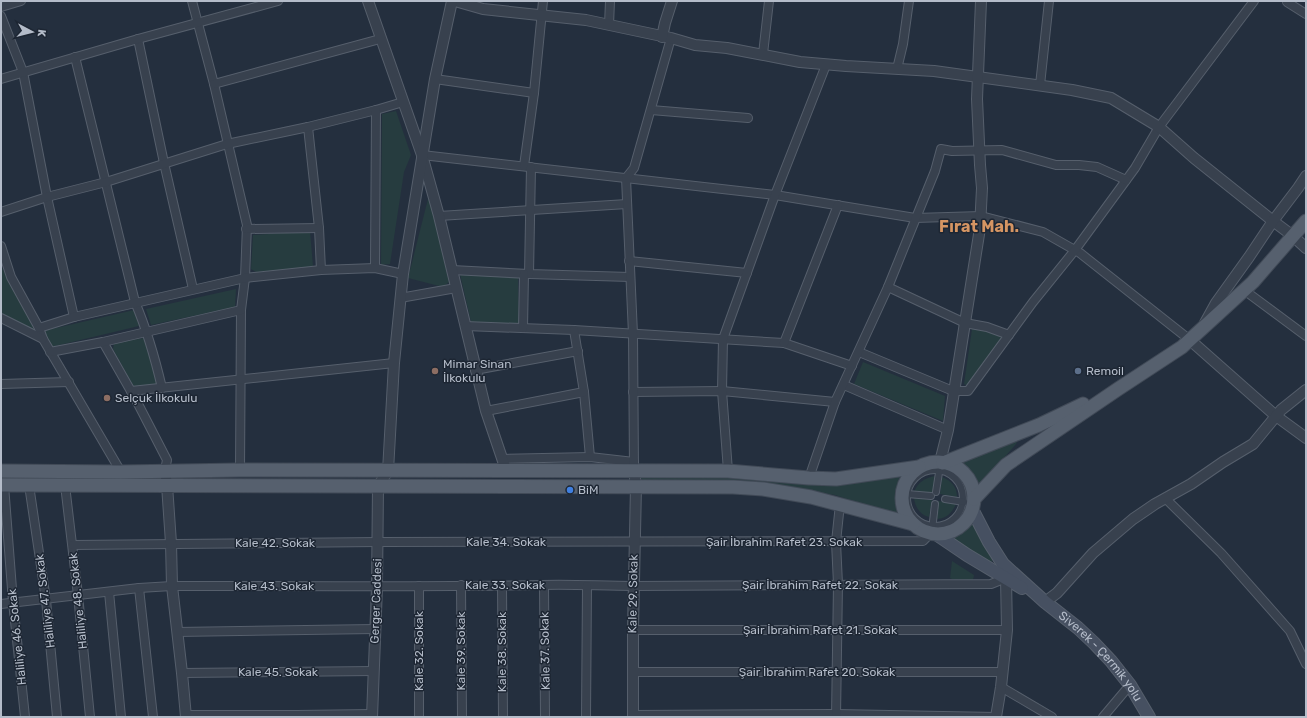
<svg xmlns="http://www.w3.org/2000/svg" width="1307" height="718" viewBox="0 0 1307 718" font-family="Rubik,sans-serif">
<style>
.green{fill:#263c3f}
.lines{fill:none;stroke-linecap:round;stroke-linejoin:round}
.pedestrian-casing{stroke:#565f6c;stroke-width:8}
.minor-casing{stroke:#565f6c;stroke-width:10}
.tertiary-casing{stroke:#565f6c;stroke-width:12}
.secondary-casing{stroke:#565f6c;stroke-width:14}
.primary-casing{stroke:#414a57;stroke-width:15}
.pedestrian{stroke:#38414e;stroke-width:6}
.minor{stroke:#38414e;stroke-width:8}
.tertiary{stroke:#38414e;stroke-width:10}
.secondary{stroke:#465061;stroke-width:12}
.primary{stroke:#56606e;stroke-width:13}
.education-dot{fill:#8d6e63;stroke:#1d2633;stroke-width:1.5}
.service-dot{fill:#5c6f8a;stroke:#1d2633;stroke-width:1.5}
.shop-dot{fill:#3f7fe0;stroke:#1d2633;stroke-width:1.5}
.labels{text-anchor:middle;dominant-baseline:central;stroke-width:3;stroke-linejoin:round;paint-order:stroke}
.poi-label{font-size:12px;fill:#b4bcc9;stroke:#1d2633;text-anchor:start}
.street-label{font-size:12px;fill:#b4bcc9;stroke:#1d2633}
.district-label{font-size:16px;font-weight:bold;fill:#d59563;stroke:#1d2633}
</style>
<rect width="100%" height="100%" fill="#242f3e"/>
<g class="green">
<path d="M396 111 411 155 404 172 390 264 381 265 382 114Z"/>
<path d="M429 195 449 282 443 287 408 278Z"/>
<path d="M310 231 313 266 308 269 256 272 251 269 253 235Z"/>
<path d="M1 266 36 332 1 314Z"/>
<path d="M460 274 518 278 519 324 471 322Z"/>
<path d="M236 289 235 307 151 325 146 309Z"/>
<path d="M134 310 139 326 51 347 43 331Z"/>
<path d="M972 329C980 329 996 332 1002 339L968 386 964 384Z"/>
<path d="M144 338 157 384 134 387 113 349 114 343Z"/>
<path d="M863 362 945 396 943 421 854 384Z"/>
<path d="M1017 437V442L1016 444 977 489 967 471 954 461Z"/>
<path d="M900 475 896 491 900 516 835 495 801 490 643 481 641 478 647 476Z"/>
<path d="M935 476 933 493 914 492C918 482 925 478 935 476Z"/>
<path d="M942 477C951 481 957 486 957 497L940 494Z"/>
<path d="M914 498 932 500 929 517C920 515 915 507 914 498Z"/>
<path d="M938 501 956 504C952 513 946 519 936 519Z"/>
<path d="M971 519 993 560 991 563 947 538 955 534Z"/>
<path d="M952 561 974 575 973 580 952 579 950 578Z"/>
</g>
<g class="lines">
<defs>
<g id="pedestrian">
<circle cx="935" cy="498" r="28"/>
<path d="M936 492 940 466"/>
<path d="M907 494 931 496"/>
<path d="M945 499 964 502"/>
<path d="M932 530 935 504"/>
</g>
<g id="minor">
<path d="M192 1 214 84 247 225 245 278 241 310 240 470"/>
<path d="M1287 2 1306 14"/>
<path d="M1 7 21 1"/>
<path d="M1 16 23 72 47 197 74 317"/>
<path d="M609 25 610 1"/>
<path d="M138 39 164 163 193 289"/>
<path d="M763 54 769 1"/>
<path d="M75 57 135 302C147 330 155 358 162 388"/>
<path d="M897 69 903 44 909 1"/>
<path d="M1 79 138 39 278 1"/>
<path d="M435 79 534 93"/>
<path d="M214 84 380 39"/>
<path d="M1040 85 1049 1"/>
<path d="M651 110 748 118"/>
<path d="M308 127 319 228 321 270"/>
<path d="M422 155 775 195 915 218 981 216 1043 232 1080 253 1190 340"/>
<path d="M524 166 534 93 543 1"/>
<path d="M1 212 47 197 106 182 227 144 308 127 376 110 403 102"/>
<path d="M439 216 627 204"/>
<path d="M246 229 319 228"/>
<path d="M1 246 11 277 39 328 43 339 121 472"/>
<path d="M629 261 747 273"/>
<path d="M375 268 376 110"/>
<path d="M452 270 529 274 630 277"/>
<path d="M529 274 531 167"/>
<path d="M888 287 965 323 987 327 1009 335"/>
<path d="M1244 290 1306 336"/>
<path d="M400 298 456 288"/>
<path d="M1 318 43 339"/>
<path d="M465 326 574 330 784 343 852 366"/>
<path d="M39 328 74 317 245 278 321 270 375 268 403 274"/>
<path d="M523 328 524 274"/>
<path d="M574 330 584 392 590 457"/>
<path d="M103 342 136 400 167 460 165 470"/>
<path d="M784 343 838 205"/>
<path d="M50 352 103 342 241 310"/>
<path d="M859 352 953 391H968L1033 302 1075 250 1135 168 1159 127 1254 1"/>
<path d="M475 370 578 351"/>
<path d="M1 384 69 382"/>
<path d="M844 385 948 430"/>
<path d="M131 391 394 363"/>
<path d="M633 392 722 391 835 402"/>
<path d="M486 411 584 392"/>
<path d="M502 459 590 457 634 462"/>
<path d="M634 471 633 334 626 178 634 168 671 38"/>
<path d="M728 471 722 391 723 339 775 195 826 65"/>
<path d="M809 478 835 402 888 287 935 171 941 149 952 151 1002 150 1056 165H1079L1097 167 1126 180"/>
<path d="M4 485 13 602 25 717"/>
<path d="M29 485 46 600 57 717"/>
<path d="M65 485 78 595 90 717"/>
<path d="M1165 498 1221 553 1290 631 1306 664"/>
<path d="M73 545 378 542 923 541 931 533"/>
<path d="M461 585 462 717"/>
<path d="M544 585 545 717"/>
<path d="M419 586V717"/>
<path d="M502 586 503 717"/>
<path d="M139 588 153 717"/>
<path d="M109 592 121 717"/>
<path d="M1 604 139 588 172 586C295 586 419 587 542 585 572 584 603 586 633 586 752 586 871 584 991 584L1006 578V576"/>
<path d="M633 630H1007"/>
<path d="M177 632 375 629"/>
<path d="M633 672H1002"/>
<path d="M182 673 374 671"/>
<path d="M1001 687 1052 717"/>
<path d="M185 715H297L372 714"/>
<path d="M633 715 836 714 997 717"/>
<path d="M586 717 587 586"/>
<path d="M836 717 838 584 836 542 840 504"/>
<path d="M1103 717 1130 685"/>
</g>
<g id="tertiary">
<path d="M368 1 422 155 439 216 486 411 506 470"/>
<path d="M455 1 483 9 586 20 671 38 695 45 727 48 800 62 846 66 934 71 1072 90 1111 98 1159 127 1194 158 1273 221 1293 236 1306 248"/>
<path d="M662 37 665 23 672 1"/>
<path d="M1205 323 1216 303 1249 257 1273 221 1298 188 1306 176"/>
<path d="M1190 340 1276 416 1306 438"/>
<path d="M940 462 948 430 980 228 982 188 980 165 977 99 981 1"/>
<path d="M165 470 167 485 171 543 172 586 182 673 186 717"/>
<path d="M1045 602 1057 593 1093 553 1133 519 1155 504 1191 484 1223 462 1253 444 1281 410 1306 390"/>
<path d="M372 717 377 587 378 486 388 471 394 363 403 274 435 79 452 1"/>
<path d="M633 717V630L636 486 634 471"/>
<path d="M996 717 1001 687 1007 630 1006 578"/>
</g>
<g id="secondary">
<path id="s1" d="M972 509 989 542 1003 564 1045 602 1078 628 1094 643 1111 661 1130 685 1149 717"/>
<path d="M936 534 967 555 1022 588"/>
</g>
<g id="primary">
<circle cx="938" cy="498" r="36"/>
<path d="M943 463 1039 425 1083 404"/>
<path d="M1 471 121 472 240 470 728 471 809 478 836 479 919 467"/>
<path d="M1 485 733 487 763 489 811 497 913 524"/>
<path d="M974 499 1006 465 1118 389 1182 347 1253 282 1306 221"/>
</g>
</defs>
<use href="#pedestrian" class="pedestrian-casing"/>
<use href="#minor" class="minor-casing"/>
<use href="#tertiary" class="tertiary-casing"/>
<use href="#secondary" class="secondary-casing"/>
<use href="#primary" class="primary-casing"/>
<use href="#pedestrian" class="pedestrian"/>
<use href="#minor" class="minor"/>
<use href="#tertiary" class="tertiary"/>
<use href="#secondary" class="secondary"/>
<use href="#primary" class="primary"/>
</g>
<g class="education-dot">
<circle cx="435" cy="371" r="4"/>
<circle cx="107" cy="398" r="4"/>
</g>
<circle class="service-dot" cx="1078" cy="371" r="4"/>
<circle class="shop-dot" cx="570" cy="490" r="4"/>
<g class="labels">
<g class="poi-label">
<text x="443" y="364">Mimar Sinan<tspan x="443" dy="14">İlkokulu</tspan></text>
<text x="1086" y="371">Remoil</text>
<text x="115" y="398">Selçuk İlkokulu</text>
<text x="578" y="490">BiM</text>
</g>
<g class="street-label">
<text x="506" y="542">Kale 34. Sokak</text>
<text x="784" y="542">Şair İbrahim Rafet 23. Sokak</text>
<text x="275" y="543">Kale 42. Sokak</text>
<text x="505" y="585">Kale 33. Sokak</text>
<text x="820" y="585">Şair İbrahim Rafet 22. Sokak</text>
<text x="274" y="586">Kale 43. Sokak</text>
<text transform="translate(633 594) rotate(-89)">Kale 29. Sokak</text>
<text transform="translate(45 601) rotate(-97)">Haliliye 47. Sokak</text>
<text transform="translate(78 601) rotate(-96)">Haliliye 48. Sokak</text>
<text transform="translate(376 601) rotate(-88)">Gerger Caddesi</text>
<text x="820" y="630">Şair İbrahim Rafet 21. Sokak</text>
<text transform="translate(17 637) rotate(-96)">Haliliye 46. Sokak</text>
<text transform="translate(419 651) rotate(-90)">Kale 32. Sokak</text>
<text transform="translate(461 651) rotate(-90)">Kale 39. Sokak</text>
<text transform="translate(545 651) rotate(-91)">Kale 37. Sokak</text>
<text transform="translate(502 652) rotate(-90)">Kale 38. Sokak</text>
<text stroke="none"><textPath href="#s1" startOffset="198">Siverek - Çermik yolu</textPath></text>
<text x="278" y="672">Kale 45. Sokak</text>
<text x="817" y="672">Şair İbrahim Rafet 20. Sokak</text>
</g>
<g class="district-label">
<text x="979" y="226">Fırat Mah.</text>
</g>
</g>
<rect width="1307" height="718" fill="none" stroke="#b4bcc9" stroke-width="4"/>
<g transform="translate(32 32) rotate(97)" stroke="#1d2633" stroke-width="3" paint-order="stroke">
<path d="M0-3L7 15L0 10L-7 15Z" fill="#b4bcc9"/>
<text y="-6" font-size="11" font-weight="bold" text-anchor="middle" fill="#b4bcc9">K</text>
</g>
</svg>
